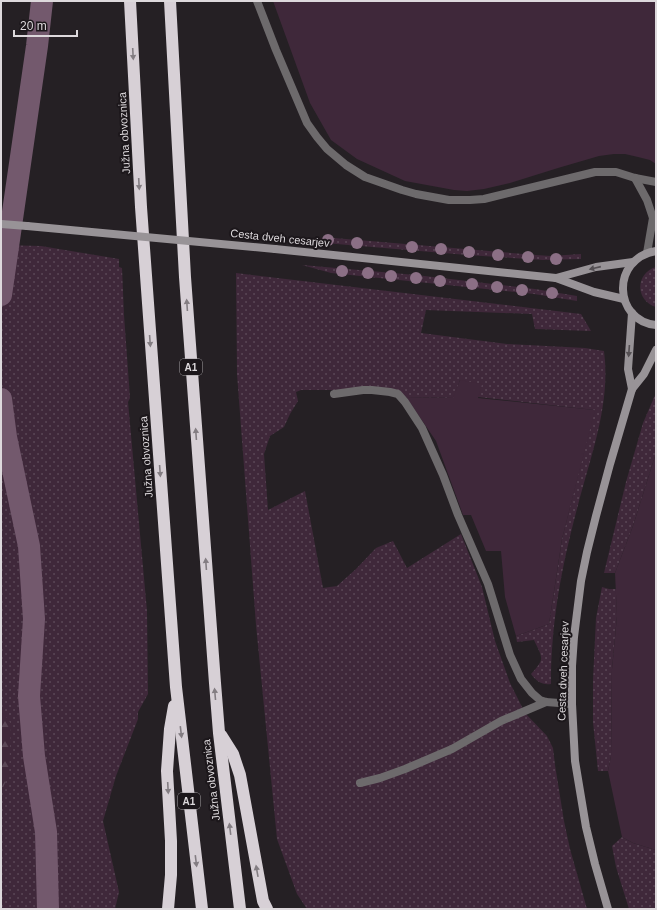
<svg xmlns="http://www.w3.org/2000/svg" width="657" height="910" viewBox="0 0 657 910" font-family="Helvetica,sans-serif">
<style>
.grass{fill:url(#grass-dots)}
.forest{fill:url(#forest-firs)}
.green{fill:#3f283a}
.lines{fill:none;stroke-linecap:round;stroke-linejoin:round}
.canal{stroke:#73596d;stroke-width:22}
.lane{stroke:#6d6a6c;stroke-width:8}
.street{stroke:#6d6a6c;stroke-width:8}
.secondary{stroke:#989397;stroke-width:8}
.highway{stroke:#d7d0d6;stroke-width:12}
.secondary-bridge{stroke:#989397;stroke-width:8}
.tree{fill:#8b6f85}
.oneway{fill:#837d82}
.oneway2{fill:#544f53}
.labels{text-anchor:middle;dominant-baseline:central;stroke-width:4;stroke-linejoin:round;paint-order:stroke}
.shield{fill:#1c171b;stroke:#a39fa2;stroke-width:1}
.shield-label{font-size:10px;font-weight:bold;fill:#ddd9dc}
.street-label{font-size:11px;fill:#ddd9dc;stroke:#1c171b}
</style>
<defs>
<pattern id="grass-dots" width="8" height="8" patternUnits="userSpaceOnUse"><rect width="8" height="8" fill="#3f283a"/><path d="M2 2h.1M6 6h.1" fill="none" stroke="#5a4756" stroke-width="1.8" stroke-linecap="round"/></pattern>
<pattern id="forest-firs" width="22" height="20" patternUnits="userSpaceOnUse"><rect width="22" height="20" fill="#3f283a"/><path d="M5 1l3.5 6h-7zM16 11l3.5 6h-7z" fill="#5a4756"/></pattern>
</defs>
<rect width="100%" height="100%" fill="#252024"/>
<g class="grass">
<path d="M334 238 536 255 551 256 581 254V259L543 260 467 255 301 241 302 239Z"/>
<path d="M1 245 41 246 119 259V267L122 268 124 315 130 398 128 402 147 611 148 694 138 712V719L116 776 103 821 119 892 115 909H71L70 906V909H1Z"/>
<path d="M302 265 416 275 535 289 577 296V301L534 294 331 273Z"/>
<path d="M656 267V307C635 301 635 273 656 267Z"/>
<path d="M236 273 581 314 591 331 535 329 532 314 426 310 421 333 507 344 585 348 604 351C611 403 591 455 578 505 562 565 551 621 551 684 542 685 537 682 531 674 546 658 542 658 534 640L517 642 516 636 549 624 562 539 594 410 478 397 460 380 454 398 406 397 381 390H301L296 392 298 401 290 414 284 427 270 436 264 454 268 510 305 491 323 588 337 586 356 569 376 548 393 541 407 568 461 534 482 587 495 641 510 683 525 713 547 736 553 748 555 765 564 821 570 849 587 909H307L297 894 277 839 256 625 237 374Z"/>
<path d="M656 393V453L633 526 615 573H604L626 482 643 423Z"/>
<path d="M602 587 609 589H616L617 616 612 669 611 756 608 771H598L593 722V680L596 618Z"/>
<path d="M622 837 633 843 656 850V909H629L616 867 612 846Z"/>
</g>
<path class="forest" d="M1 709 11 724 9 774 1 792Z"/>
<g class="green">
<path d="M273 1H656V164L650 160 638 157 625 154H614L599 156 558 168 510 183 484 189 467 191 454 190 405 181 357 159 331 140 310 103Z"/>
<path d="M460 380 482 384 478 398 595 410 562 539 549 624 516 636 505 597 501 551H486L471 515H463L436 441 406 397 453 398Z"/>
<path d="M656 453V850L633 843 622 837 608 771 611 756 612 669 617 616 615 573 633 526Z"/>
</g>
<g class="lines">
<g class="canal">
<path d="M1 295 37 46 42 1"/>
<path d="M1 399 6 437 29 546 34 619 29 696 34 756 46 832 48 909"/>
</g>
<g class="lane">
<path d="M257 1 276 50 307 123 317 137 327 149 346 165 365 177 402 190 416 194 449 200H470L484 199 595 172H616L635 178 656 182"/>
<path d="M635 178 647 200 653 218 647 253"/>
</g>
<g class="street">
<path d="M334 394 363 390H372L390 392 398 394 405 402 422 428 443 475 458 515 488 584 510 655 521 679 532 693 540 700 546 702 572 704"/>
<path d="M360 783 380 778 405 769 452 749 501 721 546 702"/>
</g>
<g class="secondary">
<path d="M1 224 27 226"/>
<path d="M275 249 556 278 594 292 624 299"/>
<path d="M656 251C610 259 614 321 656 325"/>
<path d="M556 278 596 267 633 262"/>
<path d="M632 313 628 369 632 389"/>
<path d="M608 909 595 864 586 827 575 761 572 704V666L574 637 581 581 587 552 596 516 610 464 632 389 644 374 656 350"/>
</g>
<g class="highway">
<path d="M130 1 141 207 176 687 202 909"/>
<path d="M170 1 185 277 215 683 219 733 240 909"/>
<path d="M221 735 233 754 240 775 263 901 267 909"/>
<path d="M168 909 171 875V841L167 771 170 729 174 706"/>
</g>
<path class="secondary-bridge" d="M27 226 275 249"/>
</g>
<g class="tree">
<circle cx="328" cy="240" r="6"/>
<circle cx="357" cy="243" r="6"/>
<circle cx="412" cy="247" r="6"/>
<circle cx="441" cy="249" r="6"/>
<circle cx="469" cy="252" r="6"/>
<circle cx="498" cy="255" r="6"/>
<circle cx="528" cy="257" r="6"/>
<circle cx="556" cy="259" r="6"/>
<circle cx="342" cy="271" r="6"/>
<circle cx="368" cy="273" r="6"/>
<circle cx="391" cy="276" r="6"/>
<circle cx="416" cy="278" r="6"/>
<circle cx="440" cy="281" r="6"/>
<circle cx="472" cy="284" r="6"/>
<circle cx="497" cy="287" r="6"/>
<circle cx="522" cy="290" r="6"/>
<circle cx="552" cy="293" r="6"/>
</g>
<defs><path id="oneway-solid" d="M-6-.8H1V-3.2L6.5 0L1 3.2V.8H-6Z"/></defs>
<g class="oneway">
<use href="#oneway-solid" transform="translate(133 54) rotate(87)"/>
<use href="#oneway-solid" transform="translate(139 184) rotate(87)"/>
<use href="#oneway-solid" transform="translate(187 305) rotate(-94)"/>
<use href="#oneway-solid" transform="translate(150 341) rotate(86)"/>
<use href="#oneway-solid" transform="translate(196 434) rotate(-94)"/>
<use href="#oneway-solid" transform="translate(160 471) rotate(86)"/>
<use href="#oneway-solid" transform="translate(206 564) rotate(-94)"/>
<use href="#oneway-solid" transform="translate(215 694) rotate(-95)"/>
<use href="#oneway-solid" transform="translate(181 732) rotate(83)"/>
<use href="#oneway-solid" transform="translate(168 788) rotate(87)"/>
<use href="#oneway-solid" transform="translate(230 829) rotate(-97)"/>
<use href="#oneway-solid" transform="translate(196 861) rotate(83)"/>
<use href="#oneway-solid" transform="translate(257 871) rotate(-100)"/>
</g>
<g class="oneway2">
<use href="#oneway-solid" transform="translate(595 268) rotate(167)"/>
<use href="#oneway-solid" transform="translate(629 351) rotate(94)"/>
</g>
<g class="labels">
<g class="shield">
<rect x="180" y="359" width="22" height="16" rx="3"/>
<rect x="178" y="793" width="22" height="16" rx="3"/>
</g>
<g class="shield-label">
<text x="191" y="367">A1</text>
<text x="189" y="801">A1</text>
</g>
<g class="street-label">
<text transform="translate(124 133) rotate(-93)">Južna obvoznica</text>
<text transform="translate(280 238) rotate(6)">Cesta dveh cesarjev</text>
<text transform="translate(146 457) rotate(-94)">Južna obvoznica</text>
<text transform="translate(563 671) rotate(-88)">Cesta dveh cesarjev</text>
<text transform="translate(211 780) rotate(-97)">Južna obvoznica</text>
</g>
</g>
<rect width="657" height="910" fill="none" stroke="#ddd9dc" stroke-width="4"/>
<path d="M14 30v6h63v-6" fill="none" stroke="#ddd9dc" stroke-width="2"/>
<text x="20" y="30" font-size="12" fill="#ddd9dc" stroke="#1c171b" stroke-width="3" paint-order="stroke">20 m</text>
</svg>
